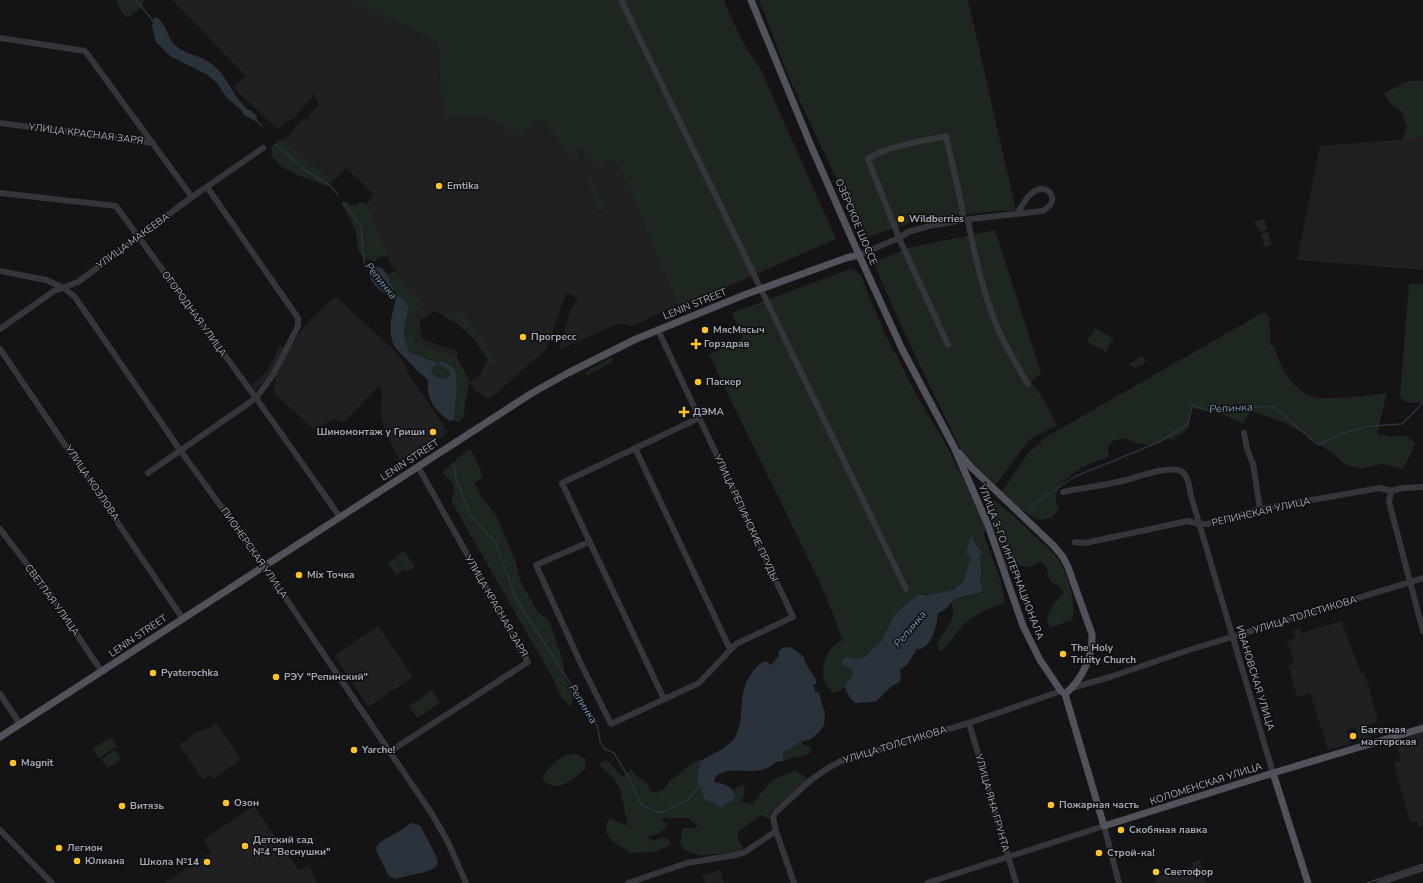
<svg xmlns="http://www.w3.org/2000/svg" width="1423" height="883" viewBox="0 0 1423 883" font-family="'Nunito Sans',sans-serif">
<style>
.built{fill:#202023}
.green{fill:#1e2620}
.water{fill:#2a323b;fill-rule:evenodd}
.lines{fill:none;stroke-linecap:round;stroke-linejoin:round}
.stream{stroke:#2a323b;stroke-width:1.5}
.minor{stroke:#35363b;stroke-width:6}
.major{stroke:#51525b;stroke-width:7}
.tram{stroke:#4a4b53;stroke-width:1}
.poi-dot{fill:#fdc426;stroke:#0f0f11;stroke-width:1.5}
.labels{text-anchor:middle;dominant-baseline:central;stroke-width:3;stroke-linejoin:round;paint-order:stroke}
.street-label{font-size:10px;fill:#a5a9b7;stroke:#0f0f11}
.poi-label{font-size:10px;font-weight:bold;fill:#a5a9b7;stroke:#0f0f11;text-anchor:start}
.water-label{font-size:11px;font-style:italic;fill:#7a95b5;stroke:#0f0f11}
</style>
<rect width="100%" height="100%" fill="#141416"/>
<g class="built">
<path d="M172 0H349L437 42 442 106 444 117H485L520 138 539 119 577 161 587 178 596 209 592 216 606 208 585 173 576 150 581 147 604 162 615 161 627 184 678 304 632 327 620 323 559 350 570 311 577 299 572 295 566 293 547 348 496 394 487 399 475 391 470 382 481 374 488 359 474 339 458 324 435 311 420 320 422 339 457 351V357L416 344 415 313 425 304 391 265 379 232 367 204 373 194 346 168 333 181 284 140 302 120 309 118 311 111 319 106 315 94 293 119 285 122 278 130 234 88 245 75Z"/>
<path d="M1423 138V270L1297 260 1320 146Z"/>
<path d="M336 297 395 351 403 361 408 373 448 432 400 461 385 432 381 414 382 392 379 386 344 422 333 420 313 429 273 392 278 368 292 343 308 322 330 301Z"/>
<path d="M280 345 284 348 272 375 254 391 250 386 267 371Z"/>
<path d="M1341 621 1361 673H1365L1378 721 1368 725 1371 738 1360 741 1355 728 1347 730 1351 744 1328 750 1310 693 1297 697 1288 665 1294 663 1287 641 1296 638 1293 630 1300 628 1302 633Z"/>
<path d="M378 626 413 677 368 707 334 656Z"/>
<path d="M216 723 241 759 213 779 210 775 203 780 179 745 195 733 211 727Z"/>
<path d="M1423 732V825L1418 827 1417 821 1410 823 1394 763 1401 761 1395 740Z"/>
<path d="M254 806 299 871 309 865 317 883H165L211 852 203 840Z"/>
<path d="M1200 860 1205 883H1153L1156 882 1155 877 1193 867 1192 862Z"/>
<path d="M720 870 724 883H705L702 875Z"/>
</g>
<g class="green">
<path d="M116 0H144L142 7 128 18 122 13Z"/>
<path d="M349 0H724C734 24 744 48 760 68L836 239 679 308 627 184 615 161 604 162 599 166 585 154 581 147 576 150 585 173H588L606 208 591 216 596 208 587 178 577 161 539 119 520 138 485 117H444L442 106 437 42Z"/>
<path d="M759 0H968L1016 210 952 215 913 222 864 238 790 80Z"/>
<path d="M1408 81H1423V138L1402 140 1407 127 1401 111 1390 103 1384 93Z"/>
<path d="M279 140H284L333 181 325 186C311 178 293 176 281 166 277 163 274 157 271 154L272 146Z"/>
<path d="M344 201 355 206 360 202 367 204 379 232 388 256 380 257 376 261 366 260 358 251 356 231 341 203Z"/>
<path d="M1264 219 1267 229 1260 232 1258 227H1256L1254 222Z"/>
<path d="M995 230 1041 373 1031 382 1042 397 1057 425 1029 440 994 487 961 450 909 343 873 262 912 247Z"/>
<path d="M1268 232 1272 245 1265 247 1261 234Z"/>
<path d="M850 269 857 271 862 277 869 296 885 333 917 396 945 443 967 486 986 528 984 535 1001 582 1005 603C987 609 971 615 959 630 950 640 952 643 940 652L937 643C945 629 958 618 951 602 961 596 972 597 981 592L982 585 980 580 981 572 980 556 983 552 971 537C969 544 972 551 971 559 969 567 963 583 955 589 951 592 925 595 919 594L910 601 895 614 880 643C865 651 871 663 846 657V667L853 671 852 675 840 692 833 693C830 689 826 686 825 682 819 667 828 646 842 640L832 611 818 579 709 355 743 338 732 313Z"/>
<path d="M393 272H397L425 304 415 313 416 343 457 357 470 382 465 401 464 416 460 422H457L454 420 457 396V383L448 364 441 361 439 364 409 352 404 335 405 323 408 316 403 299 395 295 387 274Z"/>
<path d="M1409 284H1423V403L1406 402 1400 396Z"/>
<path d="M453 310 463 314 482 336 484 343 495 359 496 365 489 363 488 365 490 370 484 376 481 374 488 359 474 339 458 324 443 315 448 311Z"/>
<path d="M1264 312 1269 316 1271 345H1274C1280 367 1291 389 1313 397 1318 399 1324 398 1329 398 1348 398 1367 396 1387 393L1377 434 1391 436H1407L1415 444 1403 469 1382 464 1362 468 1347 466 1332 453 1297 429 1278 420 1250 411 1243 424 1220 413 1190 408 1188 429 1173 439H1166L1155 445 1136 443 1125 438 1113 441 1108 447 1109 457C1103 459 1097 461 1091 463 1079 468 1054 485 1056 500 1056 503 1058 506 1059 509L1052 518 1039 520 1018 508 1002 492 1027 454 1037 445 1042 443 1040 441 1044 438Z"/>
<path d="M1095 328 1113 338 1106 352 1087 342Z"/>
<path d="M1142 356 1146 362 1136 368 1131 367 1129 364Z"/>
<path d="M611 358 613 359 612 362 588 375 585 374 586 371Z"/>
<path d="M436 365 442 366 450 371V375L447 378C439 379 435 377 430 372L433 367Z"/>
<path d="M470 448 483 476 481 479 475 483 481 497 496 515 516 562 520 580 538 612 549 620 561 655 566 681 574 692 571 707 561 697 553 679 451 501C458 486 452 483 442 472Z"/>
<path d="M990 500H994C1010 512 1024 526 1038 539 1044 545 1051 550 1056 556 1066 568 1078 606 1072 620L1050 628C1042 614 1056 602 1064 592L1058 585 1051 582 1048 576 1047 568 1041 562 1030 567 1013 565 1006 570 1004 557 988 512 987 505Z"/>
<path d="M404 551 415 567 406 572 396 556Z"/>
<path d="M396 558 404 570 396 575 388 563Z"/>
<path d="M432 690 440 703 417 718 409 706Z"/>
<path d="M111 737 117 746 99 758 93 749Z"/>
<path d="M802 741 803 744 811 748V751C804 758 800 755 793 758 789 759 787 760 783 761V753Z"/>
<path d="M115 750 121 759 108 768 101 759Z"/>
<path d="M577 754 585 759V769C573 780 556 795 542 779 546 770 557 758 567 755 570 754 574 754 577 754Z"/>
<path d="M605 760C612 764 616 772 623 776L631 769 638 777 648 784 650 791 657 793 667 786 669 781 677 776 685 768 696 761 702 760 700 763 697 782 701 788 704 799 723 806 726 805 735 794 734 790 743 784 745 791 741 802 753 804 759 795 773 780 795 770 808 779 802 786 771 811 769 819 761 815 738 832V839L744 848C731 856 733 853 720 854 702 855 700 858 683 849L680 842 683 828H695L698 825 692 822 688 818H664L661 819 662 821 666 823 667 826C660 833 657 836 647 836L651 840 655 841C661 837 664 836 670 840L671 845 655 852 631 853 612 841 606 832 607 822 610 818 628 826 620 789 614 779 599 765Z"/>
</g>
<g class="water">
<path d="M157 17C160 20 163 23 165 27 168 33 170 41 176 46 185 54 199 55 209 62 225 72 231 92 244 106 249 111 258 112 257 121H255L244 115 241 110 235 105 226 97 217 83 206 74 170 56 156 42 152 26 154 18Z"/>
<path d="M372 266 382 268 387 274 395 294C418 307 404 315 404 333 404 339 408 346 409 352L439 364 441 361C445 363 452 365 454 370 460 380 455 408 454 420L450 421C435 411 426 399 428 381 425 376 420 374 417 371 415 369 414 367 413 366 399 350 389 349 391 323 391 314 396 304 395 295L393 298C387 297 373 285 371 279 369 274 370 270 372 266ZM436 365 442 366 450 371V375L447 378C440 379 435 377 431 372L433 367Z"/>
<path d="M971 536 978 547 983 552 980 556 981 572 980 580 982 585 981 592C973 596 964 595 956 599 951 601 950 605 947 608 944 610 941 612 938 613 937 626 932 649 917 649L907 665 900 670 901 676 899 683 893 685 875 702 855 703 850 698 844 686 852 675 853 671 842 664 843 659 846 657C871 663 865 651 880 643L895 614 910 601 919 594 927 595 954 590 963 581 971 558 966 553Z"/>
<path d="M789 647 794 649 804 657C805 667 815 674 817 683L813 685 815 691 819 693 822 704 825 713 824 725 819 732 811 739 802 741 783 753V761L776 762C759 780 731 763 715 777L714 782C723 783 732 786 735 794L732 801 721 807 704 799 701 788 697 782 700 763 702 760C711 755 730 746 735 737 747 716 735 692 754 670 758 665 760 663 766 661L771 665 778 657 779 651 782 648Z"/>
<path d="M411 823 419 825 421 827C424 835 430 842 433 850 435 853 439 861 437 865 434 872 404 876 396 879L389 876 376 850 377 846 380 842 403 829Z"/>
</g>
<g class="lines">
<g class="stream">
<path d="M136 0 154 22"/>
<path d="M256 120 262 126"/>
<path d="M276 145 305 170 331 186 338 195"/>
<path d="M343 202 361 226 364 263 371 269"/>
<path d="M454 464 456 478 470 515 496 543 515 597 598 727 600 742 605 749 614 753 629 778 641 804 660 813 688 800 700 785"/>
<path d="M1028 508 1074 477 1159 442 1188 424 1192 405 1210 411 1273 406 1318 445 1343 433 1369 426 1402 424 1423 403"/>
</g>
<g class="minor">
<path d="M621 0 906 589"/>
<path d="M0 38 85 51 192 197"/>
<path d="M0 123 153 143"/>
<path d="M0 193 116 206 256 398 340 517"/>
<path d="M968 220C974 254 983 291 996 324 1004 345 1016 364 1028 384"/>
<path d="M859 255 899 238 908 232 929 226 963 220 1042 211C1064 201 1046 179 1031 194 1025 199 1021 207 1017 214"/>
<path d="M0 271 46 280 64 288 75 297 180 450 255 553 432 814 448 842 466 883"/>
<path d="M0 329 54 291 78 282 192 197 263 148"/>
<path d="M948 345 899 238 868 159C885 146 925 141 946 136L962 207 963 220"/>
<path d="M0 349 183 619"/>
<path d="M1244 433 1247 449 1253 464 1260 509"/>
<path d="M635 448 730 649"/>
<path d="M148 473 256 398 273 375 298 326V318L207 187"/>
<path d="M1391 491 1389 502 1423 631"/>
<path d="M1063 492C1081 488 1100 486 1118 482 1132 479 1168 465 1181 471 1189 476 1189 488 1191 496L1273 773"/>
<path d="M0 529 47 590 102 672"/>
<path d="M589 542 536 565 581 664 611 724 699 683 736 644 793 617 658 330"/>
<path d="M1075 542 1085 543 1188 521 1199 524H1208L1260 509 1380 488 1391 491 1402 488 1423 487"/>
<path d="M1072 688 1110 677 1186 651 1423 578"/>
<path d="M0 694 20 724"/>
<path d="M664 699 562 483 699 418"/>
<path d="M969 723 1016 883"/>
<path d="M389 752 528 662 418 467"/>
<path d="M0 830 52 883"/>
<path d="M628 883 687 863 736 855 745 852 776 831"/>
<path d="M794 883 776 831 773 817 776 812 812 779 828 768 841 761 969 723 1061 691"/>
<path d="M927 883 1104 826 1119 883"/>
<path d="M1379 883 1423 868"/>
</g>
<g class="major">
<path d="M751 0 812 148 859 255 902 349 954 447 988 525 1023 626 1040 660 1061 691 1065 694 1104 826 1273 773 1423 728"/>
<path d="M959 453 972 468 1053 545 1063 557 1068 567 1092 634C1093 656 1082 680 1065 694"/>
<path d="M0 737 532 393 568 373 636 339 744 295 846 258 859 255"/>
<path d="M1273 773 1308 883"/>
</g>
<path class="tram" d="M1367 883 1423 864"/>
</g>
<g class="poi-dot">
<circle cx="439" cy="186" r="4"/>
<circle cx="901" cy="219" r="4"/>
<circle cx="705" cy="330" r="4"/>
<circle cx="523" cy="337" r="4"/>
<path d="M694 338h4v4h4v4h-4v4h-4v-4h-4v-4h4z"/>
<circle cx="698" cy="382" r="4"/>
<path d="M682 406h4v4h4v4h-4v4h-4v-4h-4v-4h4z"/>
<circle cx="433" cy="432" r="4"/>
<circle cx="299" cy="575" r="4"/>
<circle cx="1063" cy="654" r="4"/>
<circle cx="153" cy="673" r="4"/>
<circle cx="276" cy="677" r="4"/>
<circle cx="1353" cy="736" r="4"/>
<circle cx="354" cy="750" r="4"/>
<circle cx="13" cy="763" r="4"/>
<circle cx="226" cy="803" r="4"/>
<circle cx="1051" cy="805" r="4"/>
<circle cx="122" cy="806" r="4"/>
<circle cx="1121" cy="830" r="4"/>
<circle cx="245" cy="846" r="4"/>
<circle cx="59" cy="848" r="4"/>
<circle cx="1099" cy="853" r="4"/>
<circle cx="77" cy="861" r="4"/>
<circle cx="207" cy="862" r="4"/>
<circle cx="1156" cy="872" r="4"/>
</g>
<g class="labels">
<g class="street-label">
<text transform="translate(86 134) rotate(7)">УЛИЦА КРАСНАЯ ЗАРЯ</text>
<text transform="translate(856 222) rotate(67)">ОЗЁРСКОЕ ШОССЕ</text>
<text transform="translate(133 241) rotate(-36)">УЛИЦА МАКЕЕВА</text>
<text transform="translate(695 304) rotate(-22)">LENIN STREET</text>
<text transform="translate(194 314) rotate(54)">ОГОРОДНАЯ УЛИЦА</text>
<text transform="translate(410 460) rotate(-33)">LENIN STREET</text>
<text transform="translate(92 483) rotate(56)">УЛИЦА КОЗЛОВА</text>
<text transform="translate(1261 512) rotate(-13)">РЕПИНСКАЯ УЛИЦА</text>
<text transform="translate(746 518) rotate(65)">УЛИЦА РЕПИНСКИЕ ПРУДЫ</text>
<text transform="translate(254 553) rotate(55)">ПИОНЕРСКАЯ УЛИЦА</text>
<text transform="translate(1011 562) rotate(69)">УЛИЦА 3-ГО ИНТЕРНАЦИОНАЛА</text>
<text transform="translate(52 600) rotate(54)">СВЕТЛАЯ УЛИЦА</text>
<text transform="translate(496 606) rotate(60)">УЛИЦА КРАСНАЯ ЗАРЯ</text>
<text transform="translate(1305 615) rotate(-17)">УЛИЦА ТОЛСТИКОВА</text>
<text transform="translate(138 636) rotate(-34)">LENIN STREET</text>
<text transform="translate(1255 678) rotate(73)">ИВАНОВСКАЯ УЛИЦА</text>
<text transform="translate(895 745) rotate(-17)">УЛИЦА ТОЛСТИКОВА</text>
<text transform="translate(1206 784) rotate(-18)">КОЛОМЕНСКАЯ УЛИЦА</text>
<text transform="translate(992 803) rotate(74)">УЛИЦА ЯНА ГРУНТА</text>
</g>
<g class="poi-label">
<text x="447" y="186">Emtika</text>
<text x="909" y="219">Wildberries</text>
<text x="713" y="330">МясМясыч</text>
<text x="531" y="337">Прогресс</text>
<text x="704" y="344">Горздрав</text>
<text x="706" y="382">Паскер</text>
<text x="693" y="412">ДЭМА</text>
<text x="425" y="432" text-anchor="end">Шиномонтаж у Гриши</text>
<text x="307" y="575">Mix Точка</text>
<text x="1071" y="648">The Holy<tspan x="1071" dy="12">Trinity Church</tspan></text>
<text x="161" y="673">Pyaterochka</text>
<text x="284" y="677">РЭУ "Репинский"</text>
<text x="1361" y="730">Багетная<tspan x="1361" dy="12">мастерская</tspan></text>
<text x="362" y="750">Yarche!</text>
<text x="21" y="763">Magnit</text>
<text x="234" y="803">Озон</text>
<text x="1059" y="805">Пожарная часть</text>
<text x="130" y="806">Витязь</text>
<text x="1129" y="830">Скобяная лавка</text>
<text x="253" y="840">Детский сад<tspan x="253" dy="12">№4 "Веснушки"</tspan></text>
<text x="67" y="848">Легион</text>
<text x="1107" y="853">Строй-ка!</text>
<text x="85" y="861">Юлиана</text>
<text x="199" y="862" text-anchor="end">Школа №14</text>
<text x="1164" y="872">Светофор</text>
</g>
<g class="water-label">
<text transform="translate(381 281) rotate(51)">Репинка</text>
<text transform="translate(1231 408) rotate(-3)">Репинка</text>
<text transform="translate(910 629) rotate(-50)">Репинка</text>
<text transform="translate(583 704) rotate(58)">Репинка</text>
</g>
</g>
</svg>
